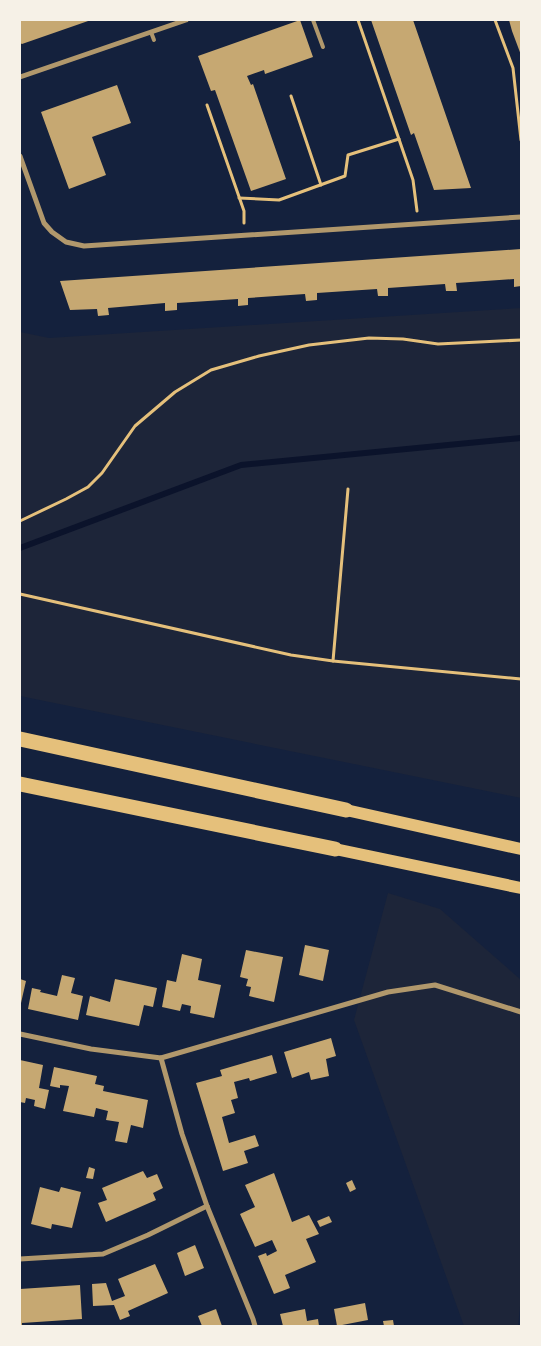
<svg xmlns="http://www.w3.org/2000/svg" width="541" height="1346" viewBox="0 0 541 1346" font-family="Ubuntu,sans-serif">
<style>
.green{fill:#1d2539}
.lines{fill:none;stroke-linecap:round;stroke-linejoin:round}
.stream{stroke:#0b132b;stroke-width:6}
.building{fill:#c6a872}
.path{stroke:#e5c07b;stroke-width:3}
.service{stroke:#b1986c;stroke-width:4}
.minor{stroke:#b1986c;stroke-width:5}
.primary{stroke:#e5c07b;stroke-width:12}
.motorway{stroke:#e5c07b;stroke-width:15}
</style>
<rect width="100%" height="100%" fill="#14213d"/>
<g class="green">
<path d="M521 308V798L20 696V332L49 338Z"/>
<path d="M388 893 440 909 521 980V1297L518 1326H464L354 1020Z"/>
</g>
<g class="lines">
<path class="stream" d="M20 548 241 465 521 438"/>
</g>
<g class="building">
<path d="M20 20H91L22 44 20 43Z"/>
<path d="M300 20 313 57 265 74 264 70 247 76 251 85 253 84 286 179 251 191 215 90 211 91 198 56Z"/>
<path d="M371 20H413L471 188 434 190 414 133 411 135Z"/>
<path d="M509 20H521V55L512 31Z"/>
<path d="M117 85 131 123 92 137 106 175 69 189 41 112Z"/>
<path d="M521 249V286L514 287V279L456 283 457 291H446L445 284 388 288V296H378L377 289 317 293V300L306 301 305 294 248 298V305L238 306V299L177 303V310L165 311V303L108 308 109 315 98 316 97 309 70 310 60 281Z"/>
<path d="M305 945 329 950 323 981 299 975Z"/>
<path d="M246 950 283 957 274 1002 249 996 251 987 246 986 248 979 240 977Z"/>
<path d="M182 954 202 959 198 980 221 985 214 1018 190 1013 191 1006 182 1004 180 1011 162 1007 167 980 176 982Z"/>
<path d="M62 975 75 978 71 993 83 996 78 1020 28 1009 32 988 41 990 40 992 57 996Z"/>
<path d="M20 979 26 981 21 1003H20Z"/>
<path d="M115 979 157 988 153 1007 144 1005 139 1026 86 1015 90 996 110 1002Z"/>
<path d="M331 1038 336 1056 326 1059 329 1076 311 1080 309 1072 292 1078 284 1052Z"/>
<path d="M272 1055 277 1073 250 1081 249 1078 234 1082 238 1098 231 1100 235 1113 222 1117 229 1143 255 1135 259 1146 244 1151 248 1163 223 1171 196 1083 222 1076 220 1070Z"/>
<path d="M20 1060 43 1065 39 1088 49 1090 45 1109 34 1106 35 1100 26 1098 25 1103 20 1102Z"/>
<path d="M54 1067 97 1076 95 1084 104 1086 103 1091 148 1100 143 1128 131 1125 127 1143 115 1141 119 1122 106 1120 108 1111 96 1108 94 1117 63 1111 69 1086 60 1085V1088L50 1086Z"/>
<path d="M89 1167 95 1169 93 1179 86 1178Z"/>
<path d="M143 1171 147 1178 157 1174 163 1188 153 1193 156 1200 106 1222 98 1203 107 1200 102 1188Z"/>
<path d="M274 1173 292 1222 309 1215 319 1234 306 1239 316 1262 285 1275 290 1288 274 1294 258 1256 266 1253 267 1256 277 1251 272 1240 255 1247 240 1214 255 1207 245 1185Z"/>
<path d="M352 1180 356 1189 350 1192 346 1183Z"/>
<path d="M40 1187 59 1192 61 1187 81 1192 72 1228 52 1224 51 1229 31 1224Z"/>
<path d="M329 1216 332 1222 320 1227 317 1221Z"/>
<path d="M195 1245 204 1268 185 1276 177 1253Z"/>
<path d="M155 1264 168 1293 128 1311 130 1316 120 1320 114 1305 93 1306 92 1284 106 1283 112 1301 125 1296 118 1279Z"/>
<path d="M80 1285 82 1319 22 1323V1326H20V1311H21L20 1289Z"/>
<path d="M365 1303 368 1320 337 1326 334 1309Z"/>
<path d="M216 1309 222 1326H202L198 1316Z"/>
<path d="M305 1309 307 1321 318 1319 319 1326H283L280 1314Z"/>
<path d="M393 1320 394 1326H384L383 1321Z"/>
</g>
<g class="lines">
<g class="path">
<path d="M358 20 413 180 417 211"/>
<path d="M495 20 513 68 521 140"/>
<path d="M291 96 321 185"/>
<path d="M207 105 244 211V223"/>
<path d="M239 198 279 200 345 176 348 155 399 139"/>
<path d="M20 521 66 499 88 487 102 473 135 426 175 392 211 370 259 356 309 345 369 338 403 339 438 344 521 340"/>
<path d="M20 594 291 655 333 661 521 679"/>
<path d="M333 661 348 489"/>
</g>
<g class="service">
<path d="M313 20 323 47"/>
<path d="M151 32 154 40"/>
</g>
<g class="minor">
<path d="M20 77 186 20"/>
<path d="M20 156 44 223 52 232 66 242 84 246 521 217"/>
<path d="M20 1034 91 1049 161 1058 388 992 435 985 521 1012"/>
<path d="M161 1058 182 1134 207 1206 253 1319 255 1326"/>
<path d="M20 1259 103 1254 148 1235 207 1206"/>
</g>
<g class="primary">
<path d="M346 810 521 849"/>
<path d="M335 849 521 888"/>
</g>
<g class="motorway">
<path d="M20 739 346 810"/>
<path d="M20 784 335 849"/>
</g>
</g>
<rect width="541" height="1346" fill="none" stroke="#f6f1e7" stroke-width="42"/>
</svg>
